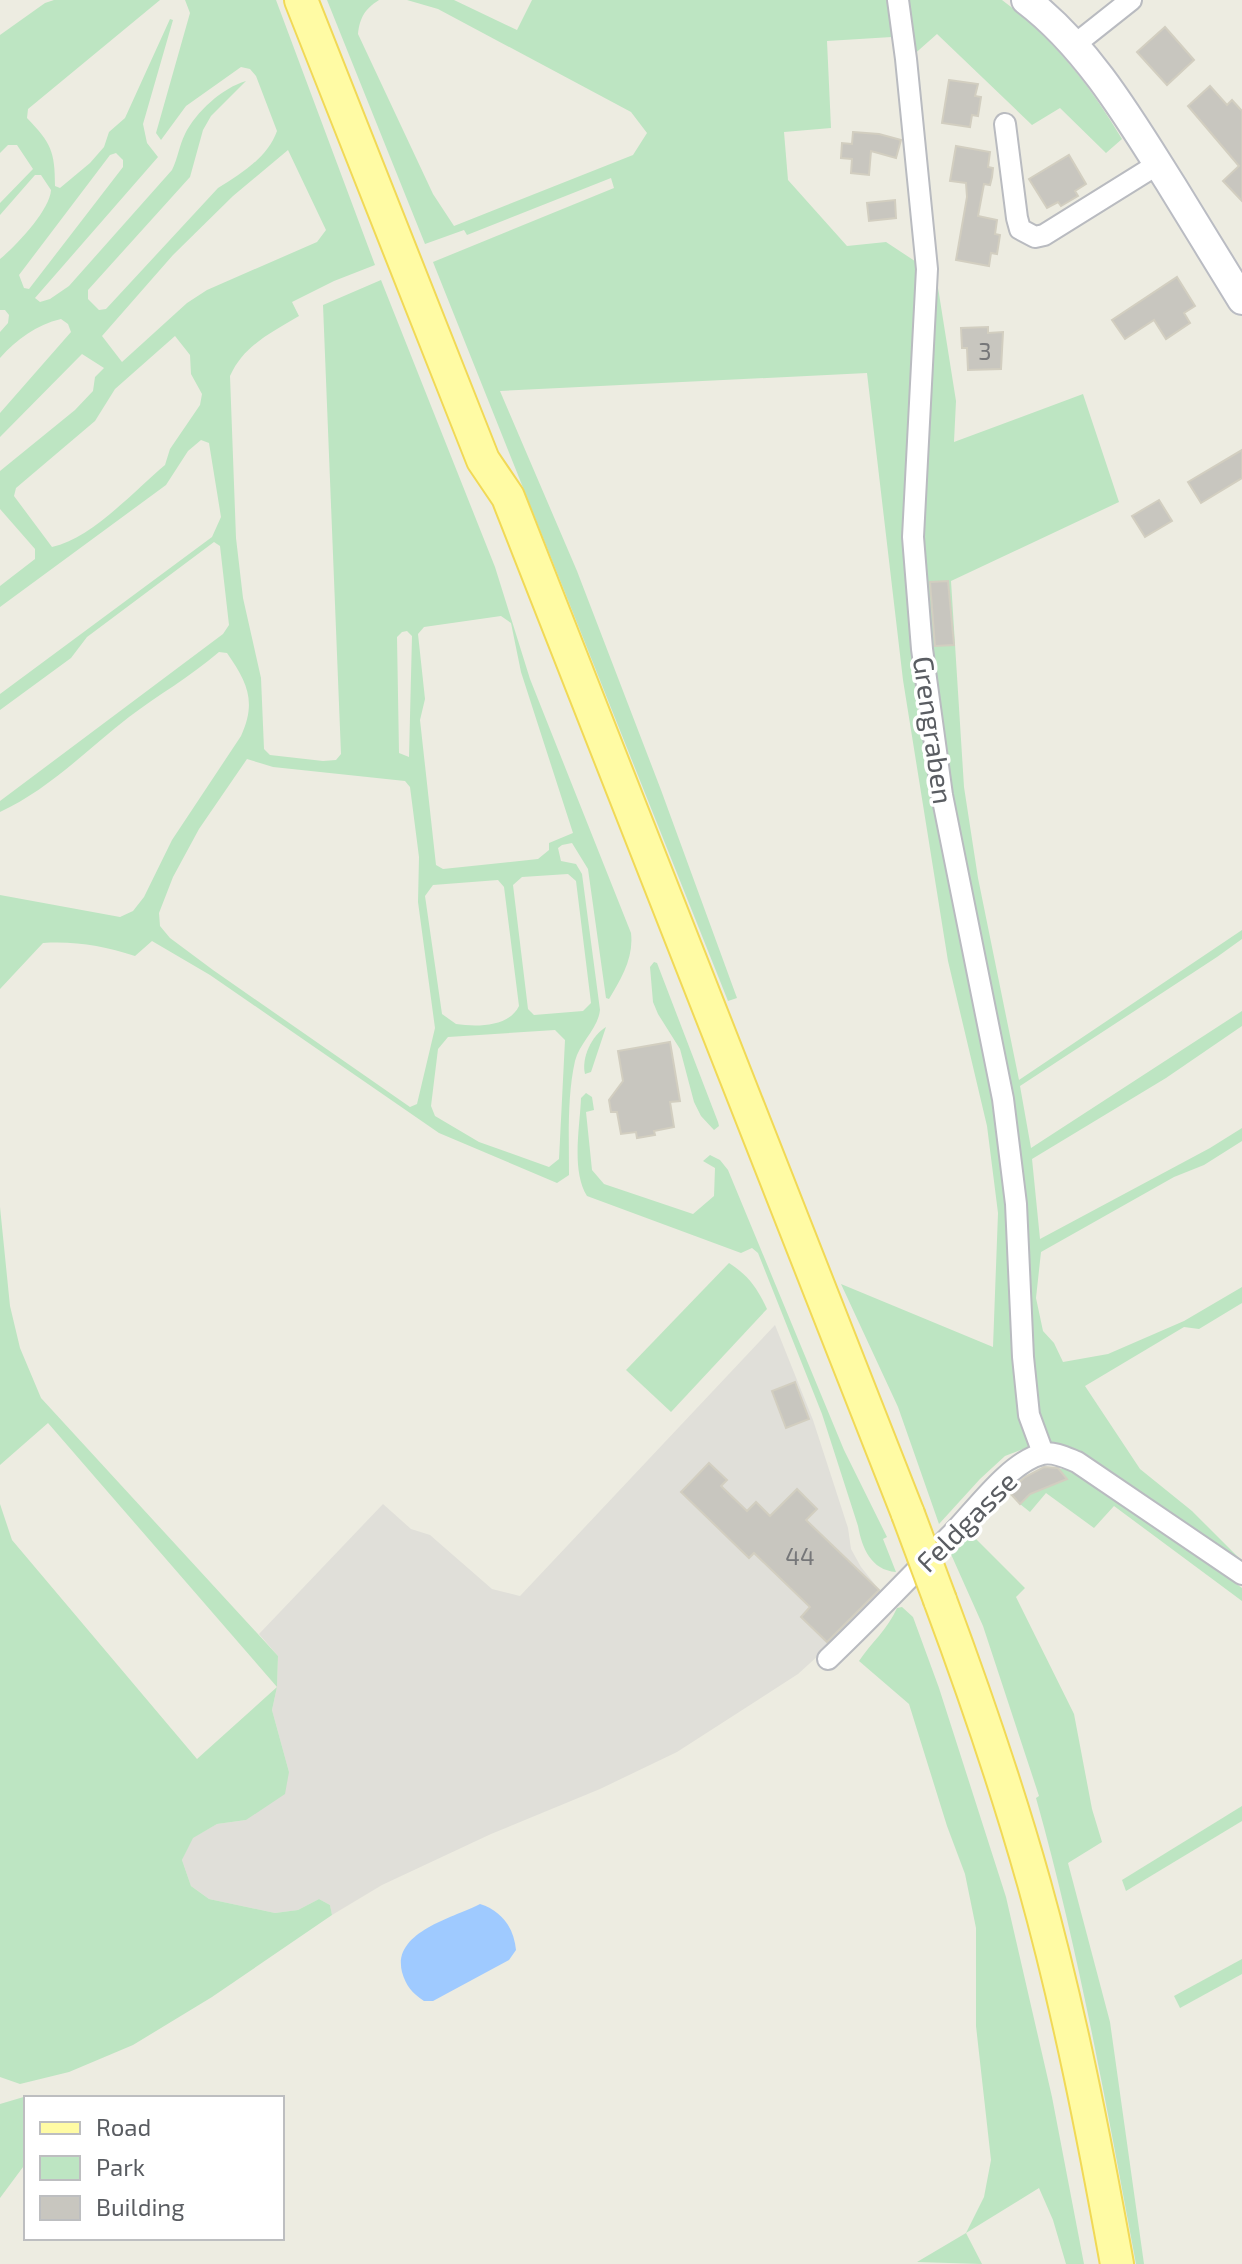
<svg xmlns="http://www.w3.org/2000/svg" width="1242" height="2264" viewBox="0 0 1242 2264" font-family="'Exo 2',sans-serif">
<style>
.industrial{fill:#e0dfd9}
.green{fill:#bde5c2;fill-rule:evenodd}
.water{fill:#9fcaff}
.building{fill:#c8c6bf;stroke:#d2cec0;stroke-width:2}
.lines{fill:none;stroke-linecap:round;stroke-linejoin:round}
.street-casing{stroke:#b9bbc0;stroke-width:24}
.secondary-casing{stroke:#babcc3;stroke-width:32}
.primary-casing{stroke:#f1d956;stroke-width:36}
.street{stroke:#fff;stroke-width:20}
.secondary{stroke:#fff;stroke-width:28}
.primary{stroke:#fffba4;stroke-width:32}
.primary-bridge-casing{stroke:#f1d956;stroke-width:36;stroke-linecap:butt}
.primary-bridge{stroke:#fffba4;stroke-width:32}
.labels{text-anchor:middle;dominant-baseline:central;stroke-width:7;stroke-linejoin:round;paint-order:stroke}
.number-label{font-size:24px;fill:#767779}
.street-label{font-size:28px;fill:#5a5d62;stroke:#fff}
</style>
<rect width="100%" height="100%" fill="#edece1"/>
<path class="industrial" d="M775 1325 813 1420 848 1528 851 1549 861 1567 881 1592 830 1645 798 1674 677 1752 600 1789 491 1834 382 1885 332 1915 330 1905 319 1899 298 1910 275 1913 209 1899 191 1886 182 1860 192 1838 217 1824 246 1820 289 1772 272 1710 277 1687 278 1656 259 1634 383 1504 411 1529 430 1535 492 1589 520 1596Z"/>
<g class="green">
<path d="M54 0H160L28 109 27 118C51 143 55 151 55 186L60 188 90 163 104 147 109 132 125 118 170 19 173 20 143 124 147 143 158 157 35 298 40 302 50 299 69 286 172 170C178 158 179 146 185 134 196 112 222 88 246 81L211 116 203 130 190 177 88 290V299L99 310 106 309 218 188C241 174 268 157 277 131L256 76 250 69 241 67 186 106 161 140 156 133 190 13 185 0H276L375 265 334 281 292 302 299 316C271 333 244 345 230 376L236 538 243 598 261 678 264 749 270 755 323 761 336 760 341 754 323 305 381 280 495 567 530 679 631 933C634 958 621 979 609 999L606 998 588 869 572 843 562 845 558 848 561 861 576 864 582 874 600 1010C598 1029 580 1042 575 1061 567 1097 569 1138 569 1175L557 1183 439 1133 210 975 152 941 135 956C104 946 76 941 43 943L0 989V895L120 917 133 911 144 897 172 840 241 736C257 701 247 682 227 653L219 652C190 677 158 695 129 717 88 749 48 790 0 812V801L223 634 229 625 220 546 214 542 87 637 71 658 0 710V694L212 537 221 517 209 443 201 440 188 451 166 485 0 607V586L35 559V549L0 509V471L75 410 93 391 95 377 104 368 82 354 0 437V413L71 332 68 324 61 319C36 325 17 339 0 358V332L8 323 9 315 5 310H0V259C16 246 50 210 51 190L41 175H35L0 215V203L33 169 17 145H8L0 153V35L45 3ZM288 150 326 230 317 242 207 290 187 303 122 362 102 336 173 255 233 196ZM116 153 123 160V167L29 289 24 288 19 275 110 155ZM175 336 190 355 191 374 202 394 200 405 170 449 165 465C134 491 91 539 52 547L14 496 16 488 95 421 115 389ZM501 616 511 623 521 672 573 833 549 843V850L538 859 443 869 436 865 420 720 425 699 418 634 424 627ZM407 631 412 636 409 757 399 753 397 637 402 632ZM247 759 273 767 405 781 410 787 419 857 418 902 435 1028 417 1104 410 1107 213 970 170 938 160 926 159 913 173 877 199 829ZM568 874 576 881 591 1003 583 1011 534 1015 528 1009 513 885 522 877ZM498 880 504 887 519 1006C509 1027 477 1027 456 1024L442 1014 425 896 433 885ZM555 1030 565 1040 559 1159 549 1167 479 1142 435 1116 431 1106 438 1049 448 1037Z"/>
<path d="M327 0H379C365 9 360 17 358 34L433 194 454 226 633 155 647 133 631 112 438 9 407 0H454L517 30 532 0H1002C1053 38 1090 85 1122 139L1106 153 1060 108 1032 125 937 34 911 57 908 36 827 41 831 128 784 132 788 180 847 246 886 242 936 275 956 401 954 442 1083 394 1119 502 951 581 964 787 978 878 1019 1080 1242 930V939L1217 957 1020 1086 1031 1148 1242 1011V1026L1166 1078 1032 1159 1040 1239 1210 1148 1242 1128V1141L1204 1165 1174 1177 1041 1252 1036 1298 1043 1331 1054 1343 1063 1362 1108 1354 1184 1321 1242 1287V1303L1199 1329 1184 1327 1085 1386 1140 1469 1192 1511 1242 1561 1222 1552 1113 1474 1081 1455 1042 1442 1005 1456 980 1479 939 1524 898 1407 841 1284 993 1347 998 1213 987 1126 948 961 903 680 867 373 500 391 577 571 661 790 737 998 728 1001 433 262 614 188 611 178 467 235 464 230 425 244Z"/>
<path d="M654 962 657 963 718 1122 719 1126 714 1130 701 1116 694 1102 680 1049 658 1014 653 1002 650 967Z"/>
<path d="M606 1027 591 1072 585 1074C581 1058 592 1035 606 1027Z"/>
<path d="M586 1093 592 1097 594 1110 586 1112 592 1170 604 1184 693 1214 714 1196 715 1168 703 1161 710 1155 720 1160 728 1170 844 1450 887 1537 883 1539 896 1572C871 1570 862 1548 858 1526L822 1414 758 1253 752 1248 741 1253 587 1196C571 1170 580 1127 581 1098Z"/>
<path d="M0 1207 10 1306 20 1348 41 1398 278 1656 277 1687 272 1710 289 1772 285 1794 246 1820 217 1824 193 1838 182 1860 191 1886 209 1899 275 1913 298 1910 319 1899 330 1905 332 1915 212 1997 133 2045 69 2072 20 2084 0 2077V1504L12 1540 197 1759 277 1687 48 1423 0 1465Z"/>
<path d="M729 1263C749 1276 757 1288 767 1309L671 1412 626 1370Z"/>
<path d="M1057 1468 1075 1471 1105 1489 1242 1588V1601L1114 1506 1094 1528 1046 1493 1030 1512 1020 1504 1038 1486 1067 1479Z"/>
<path d="M968 1531 1025 1588 1016 1597 1074 1714 1092 1809 1102 1842 1068 1863 1110 2022 1144 2264H1136C1107 2108 1079 1951 1036 1798L1039 1796 983 1626 950 1552Z"/>
<path d="M902 1607 913 1617 939 1688 1006 1897 1052 2097 1084 2264H1066L1053 2220 1039 2188 966 2233 982 2264 917 2262 966 2233 984 2197 991 2160 976 2026V1928L965 1874 947 1826 909 1704 859 1661C871 1643 888 1629 897 1608Z"/>
<path d="M1242 1806V1821L1126 1891 1122 1880Z"/>
<path d="M1242 1959V1974L1180 2008 1174 1996Z"/>
<path d="M27 2096 32 2098H26V2163L0 2198V2104Z"/>
</g>
<path class="water" d="M480 1904C502 1911 514 1928 516 1950L509 1960 433 2001H424C412 1993 406 1986 402 1972 392 1932 453 1918 480 1904Z"/>
<g class="building">
<path d="M1165 27 1194 60 1167 85 1137 52Z"/>
<path d="M949 80 978 84 975 96 981 97 978 116 972 115 970 127 942 123Z"/>
<path d="M1210 86 1227 105 1232 100 1242 111V201L1223 181 1239 166 1188 106Z"/>
<path d="M853 132 879 134 901 140 896 158 871 151 869 175 851 173 852 159 841 158 842 143 852 144Z"/>
<path d="M956 146 990 152 988 167 993 168 992 177 990 185 984 184 978 216 997 220 995 234 1000 235 997 254 991 253 989 266 956 260 967 197 966 183 950 181Z"/>
<path d="M1069 155 1086 184 1075 191 1078 196 1061 206 1058 202 1047 208 1029 179Z"/>
<path d="M895 200 896 218 869 221 867 203Z"/>
<path d="M1177 277 1195 306 1184 313 1190 323 1166 339 1154 320 1125 339 1112 320Z"/>
<path d="M988 327V333L1003 332 1001 369 968 370 967 348H962L961 328Z"/>
<path d="M1242 450V478L1201 503 1188 482Z"/>
<path d="M1159 500 1172 521 1145 537 1132 516Z"/>
<path d="M948 581 954 645 935 646 930 582Z"/>
<path d="M670 1042 680 1101 670 1102 674 1127 654 1131 655 1135 637 1138 636 1132 621 1134 617 1112H611L609 1100 623 1081 618 1051Z"/>
<path d="M795 1382 809 1419 786 1428 772 1391Z"/>
<path d="M709 1463 727 1480 721 1486 747 1511 756 1502 770 1516 797 1489 817 1509 806 1520 879 1590 827 1642 801 1617 810 1607 754 1553 749 1558 681 1492Z"/>
<path d="M1044 1467 1058 1468 1067 1479 1030 1494 1020 1504 1009 1492 1025 1477Z"/>
</g>
<g class="lines">
<defs>
<g id="street">
<path d="M898 0 906 59 927 269 913 537 922 649 942 795 1003 1099 1016 1204 1023 1357 1029 1415 1043 1453"/>
<path d="M1073 46 1131 0"/>
<path d="M1005 124 1017 218 1020 229 1035 237 1044 235 1158 164"/>
<path d="M828 1659C870 1619 910 1577 950 1536 974 1512 1009 1462 1042 1454 1054 1451 1067 1458 1077 1462L1242 1574"/>
</g>
<path id="secondary" d="M1026 0C1088 47 1131 121 1172 186 1195 224 1219 262 1242 300"/>
<g id="primary">
<path d="M301 0 483 460 508 497 908 1514"/>
<path d="M940 1600C975 1694 1007 1787 1034 1883 1069 2008 1094 2137 1117 2264"/>
</g>
</defs>
<use href="#street" class="street-casing"/>
<use href="#secondary" class="secondary-casing"/>
<use href="#primary" class="primary-casing"/>
<use href="#street" class="street"/>
<use href="#secondary" class="secondary"/>
<use href="#primary" class="primary"/>
<defs>
<path id="primary-bridge" d="M908 1514 940 1600"/>
</defs>
<use href="#primary-bridge" class="primary-bridge-casing"/>
<use href="#primary-bridge" class="primary-bridge"/>
</g>
<g class="labels">
<g class="number-label">
<text x="985" y="350">3</text>
<text x="800" y="1555">44</text>
</g>
<g class="street-label">
<text transform="translate(934 730) rotate(82)">Grengraben</text>
<text transform="translate(966 1521) rotate(-45)">Feldgasse</text>
</g>
</g>
<rect x="24" y="2096" width="260" height="144" fill="#ffffff" stroke="#bdbec0" stroke-width="2"/>
<rect x="40" y="2122" width="40" height="12" fill="#fffba4" stroke="#bdbec0" stroke-width="2"/>
<text x="96" y="2136" font-size="24" fill="#5a5d62">Road</text>
<rect x="40" y="2156" width="40" height="24" fill="#bde5c2" stroke="#bdbec0" stroke-width="2"/>
<text x="96" y="2176" font-size="24" fill="#5a5d62">Park</text>
<rect x="40" y="2196" width="40" height="24" fill="#c8c6bf" stroke="#bdbec0" stroke-width="2"/>
<text x="96" y="2216" font-size="24" fill="#5a5d62">Building</text>
</svg>
